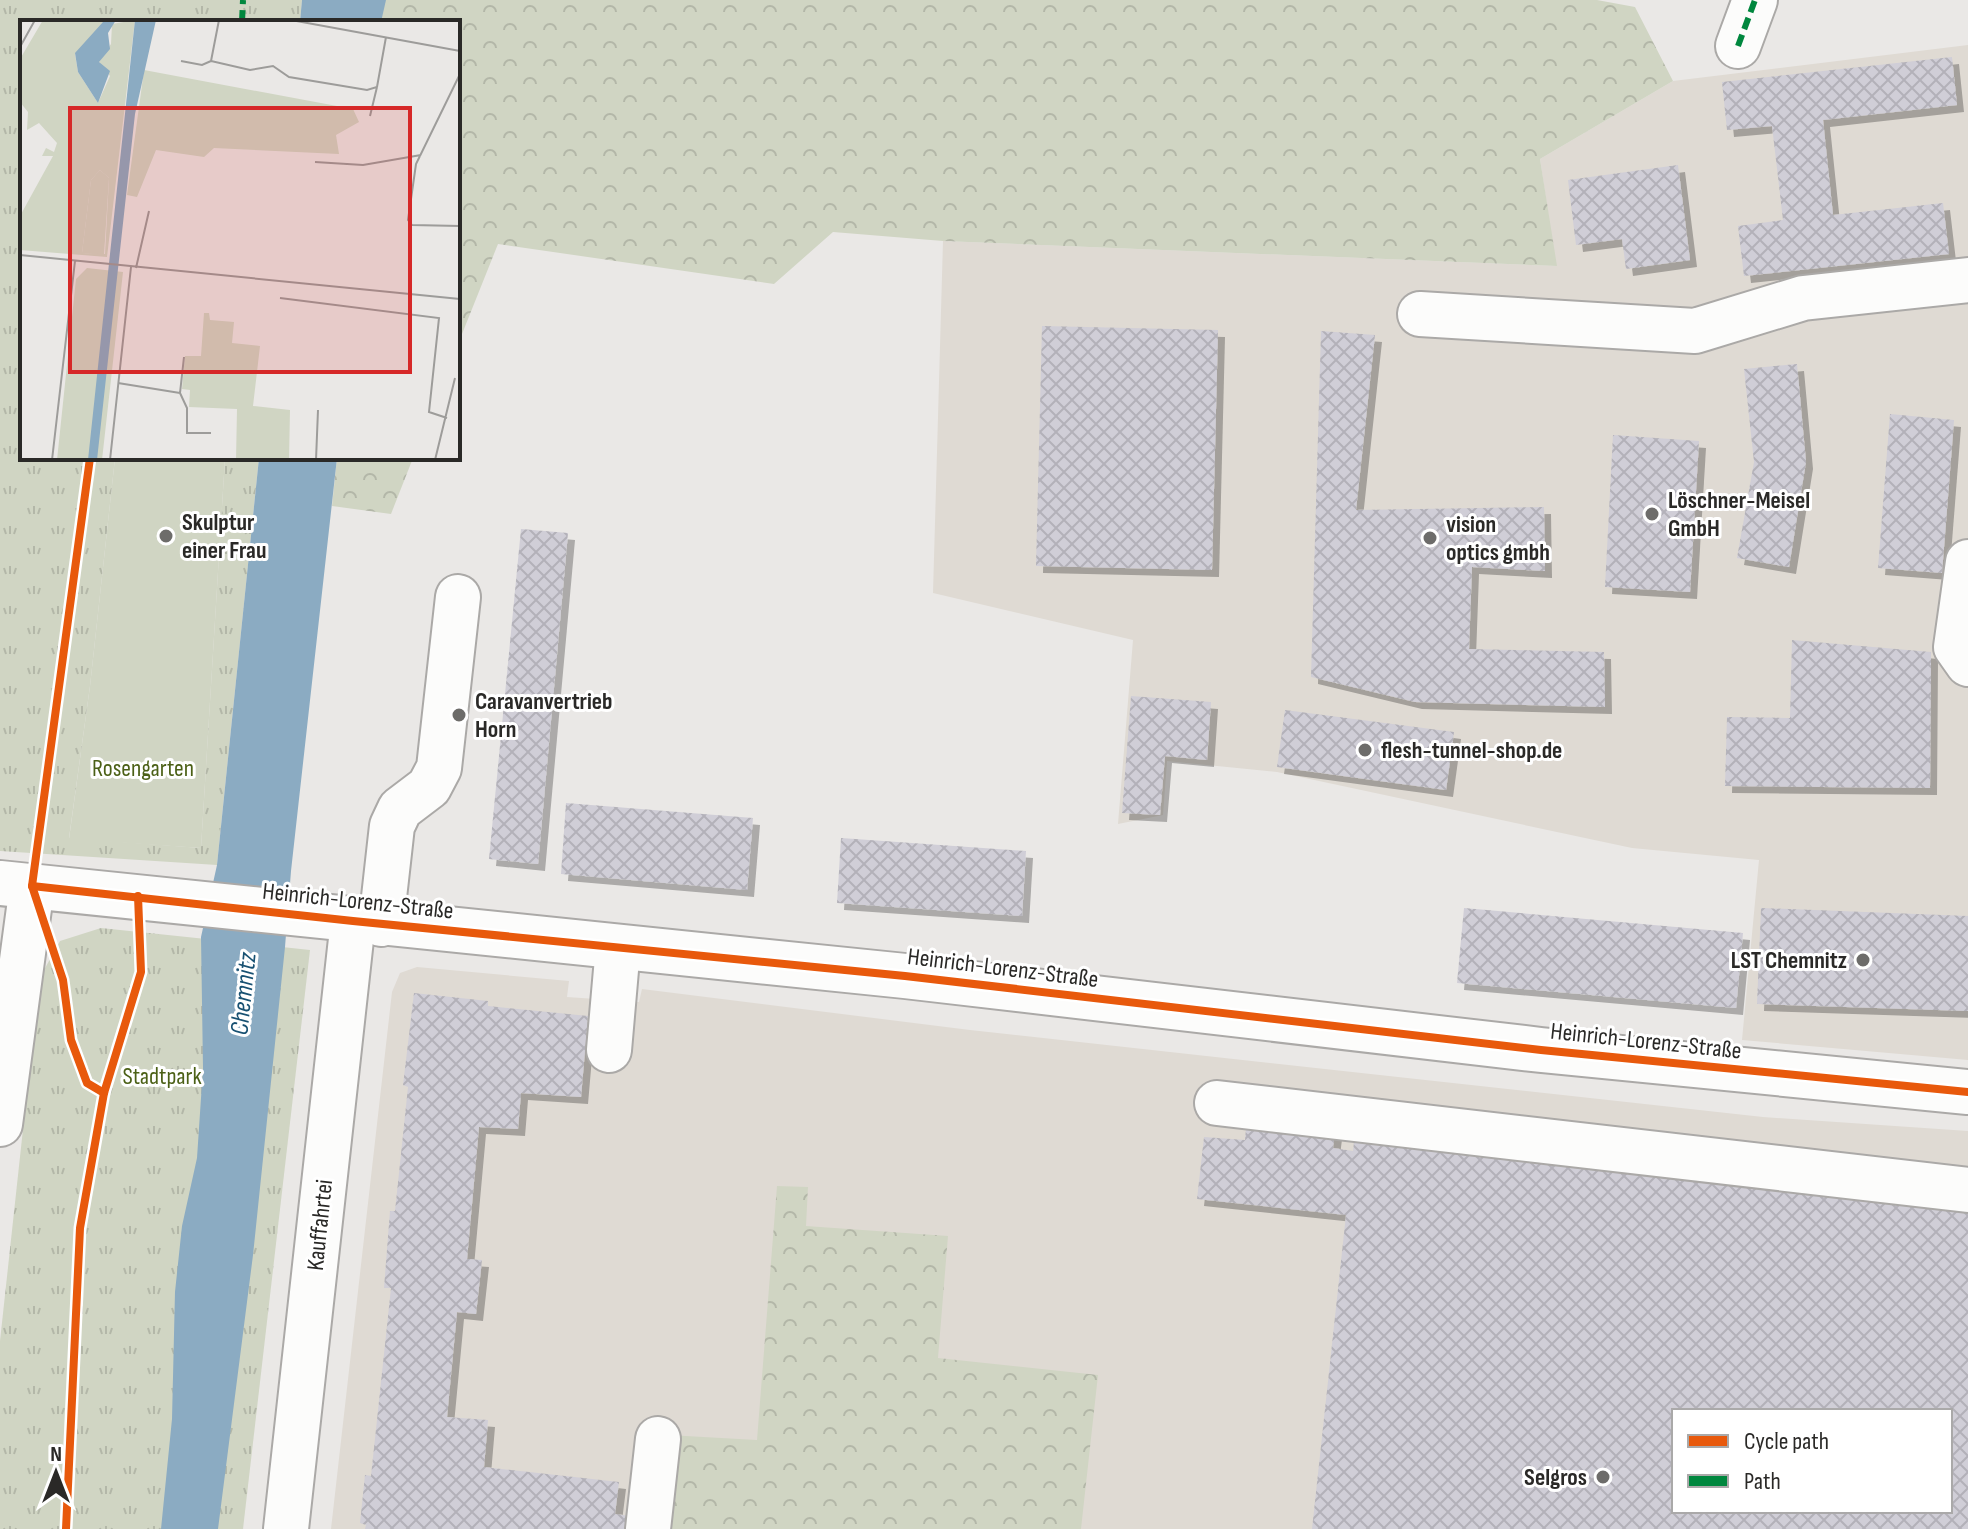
<svg xmlns="http://www.w3.org/2000/svg" width="1968" height="1529" viewBox="0 0 1968 1529" font-family="'Sofia Sans Condensed',sans-serif">
<style>
.built{fill:#dfdad3;fill-rule:evenodd}
.green{fill:#d0d5c3}
.forest{fill:url(#forest-crowns)}
.park{fill:url(#park-tufts)}
.water{fill:#8babc2}
.building{fill:url(#building-cross-hatch);fill-rule:evenodd;filter:url(#shadow)}
.lines{fill:none;stroke-linecap:round;stroke-linejoin:round}
.minor-casing{stroke:#aba9a7;stroke-width:48}
.minor{stroke:#fcfcfb;stroke-width:44}
.quiet{stroke:#00873e;stroke-width:6;stroke-dasharray:12 6;stroke-linecap:butt}
.cycleway-casing{stroke:#fff;stroke-width:13}
.cycleway{stroke:#e8590c;stroke-width:8}
.poi-dot{fill:#6d6c6a;stroke:#fff;stroke-width:3}
.labels{text-anchor:middle;dominant-baseline:central;stroke-width:6;stroke-linejoin:round;paint-order:stroke}
.poi-label{font-size:24px;font-weight:bold;fill:#2a2927;stroke:#fff;text-anchor:start}
.park-label{font-size:24px;fill:#4b6016;stroke:#fff}
.street-label{font-size:24px;fill:#2a2927;stroke:#fff}
.water-label{font-size:26px;font-style:italic;fill:#185172;stroke:#fff}
.inset-road{fill:none;stroke:#9d9c9a;stroke-width:2}
.view{fill:#d62828;fill-opacity:0.15;stroke:#d62828;stroke-width:4}
.inset-edge{fill:none;stroke:#2a2927;stroke-width:4}
</style>
<defs>
<pattern id="forest-crowns" width="20" height="18" patternUnits="userSpaceOnUse" patternTransform="scale(2)"><rect width="20" height="18" fill="#d0d5c3"/><path d="M2 6a3 3 0 1 1 6 0M12 15a3 3 0 1 1 6 0" fill="none" stroke="#b3b7a8"/></pattern>
<pattern id="park-tufts" width="24" height="20" patternUnits="userSpaceOnUse" patternTransform="scale(2)"><rect width="24" height="20" fill="#d0d5c3"/><path d="M3 7l-1-3M5 7V3M7 7l1-3M15 17l-1-3M17 17v-4M19 17l1-3" fill="none" stroke="#b3b7a8"/></pattern>
<pattern id="building-cross-hatch" width="8" height="8" patternUnits="userSpaceOnUse" patternTransform="scale(2)"><rect width="8" height="8" fill="#d0ced7"/><path d="M0 0l8 8M0 8l8-8" fill="none" stroke="#b3b1b9"/></pattern>
<filter id="shadow"><feDropShadow dx="7" dy="7" stdDeviation="0" flood-color="#0004"/></filter>
</defs>
<rect width="100%" height="100%" fill="#eae8e6"/>
<g class="built">
<path d="M1968 45V1060L1742 1040 1759 860 1632 848 1277 772 1167 761 1163 815 1118 824 1133 640 933 593 943 241 1556 266 1540 159 1673 81Z"/>
<path d="M417 967 569 981 567 997 639 1002 642 989 970 1030 1763 1117 1968 1131V1529H331L392 992 400 973ZM1674 1411H1950V1511H1674Z"/>
</g>
<path class="green" d="M115 458H225L201 848 69 839 90 686Z"/>
<g class="forest">
<path d="M385 0H1597L1635 7 1673 81 1540 159 1557 266 943 241 833 232 774 284 498 244 458 344V22H380Z"/>
<path d="M337 458H413L391 514 332 506Z"/>
<path d="M777 1186 808 1187 806 1226 948 1236 938 1358 1098 1375 1081 1529H659L668 1435 757 1440Z"/>
</g>
<g class="park">
<path d="M0 0H302L300 22H22V458H115L90 686 69 838 201 848 225 458H259L217 865 0 851Z"/>
<path d="M101 928 310 950 243 1529H0V1341L38 991 44 970 60 941Z"/>
</g>
<g class="water">
<path d="M302 0H386L381 22H300Z"/>
<path d="M259 458H337L291 871 285 947 253 1255 218 1529H161L172 1419 175 1292 182 1226 197 1158 203 1068 201 937 217 865Z"/>
</g>
<g class="building">
<path d="M1952 57 1957 105 1823 120 1833 215 1943 203 1949 254 1744 276 1738 226 1783 220 1772 126 1727 130 1722 82Z"/>
<path d="M1678 165 1690 260 1626 269 1622 239 1576 245 1568 180Z"/>
<path d="M1042 326 1218 330 1212 570 1036 566Z"/>
<path d="M1321 331 1375 335 1356 510 1544 507 1545 571 1472 567 1469 649 1604 652 1605 707 1415 702 1311 677Z"/>
<path d="M1797 364 1806 462 1789 567 1737 558 1754 462 1744 369Z"/>
<path d="M1890 414 1954 420 1942 573 1878 568Z"/>
<path d="M1613 435 1699 441 1690 592 1605 587Z"/>
<path d="M521 529 568 533 538 864 489 859Z"/>
<path d="M1792 640 1931 652 1930 788 1725 786 1727 717 1790 718Z"/>
<path d="M1131 696 1211 702 1207 760 1165 756 1160 815 1122 813Z"/>
<path d="M1285 710 1454 732 1446 790 1277 767Z"/>
<path d="M566 803 753 818 747 890 561 874Z"/>
<path d="M841 838 1026 851 1022 916 837 903Z"/>
<path d="M1464 908 1743 933 1736 1008 1457 983Z"/>
<path d="M1761 908 1968 916V1011L1757 1004Z"/>
<path d="M414 993 488 1001V1006L588 1016 581 1097 521 1093 518 1129 479 1127 467 1259 482 1260 476 1314 457 1312 447 1417 488 1420 484 1467 619 1482 615 1514 637 1517 636 1529H365L366 1525 360 1523 365 1475 371 1476 391 1288H384L390 1211H395L408 1087 403 1085Z"/>
<path d="M1247 1116 1336 1125 1333 1148 1353 1151 1354 1142 1968 1211V1529H1312L1346 1215 1197 1199 1204 1137 1245 1140ZM1674 1411H1950V1511H1674Z"/>
</g>
<g class="lines">
<defs>
<g id="minor">
<path d="M1738 46 1755 0"/>
<path d="M1420 314 1695 331 1803 298 1968 280"/>
<path d="M1968 562 1956 647 1968 664"/>
<path d="M0 883 905 976 1541 1050 1968 1092"/>
<path d="M381 924 392 826 400 809 429 787 439 768 458 597"/>
<path d="M609 1050 618 947"/>
<path d="M1217 1103 1968 1190"/>
<path d="M0 1124 32 886"/>
<path d="M286 1529 353 921"/>
<path d="M648 1529 658 1439"/>
</g>
</defs>
<use href="#minor" class="minor-casing"/>
<use href="#minor" class="minor"/>
<g class="quiet">
<path d="M242 22 243 0"/>
<path d="M1738 46 1755 0"/>
</g>
<defs>
<g id="cycleway">
<path d="M90 458 32 886 63 980 71 1040 87 1083 104 1093"/>
<path d="M32 886 353 921 905 976 1541 1050 1968 1092"/>
<path d="M66 1529 80 1228 104 1093 141 972 138 896"/>
</g>
</defs>
<use href="#cycleway" class="cycleway-casing"/>
<use href="#cycleway" class="cycleway"/>
</g>
<g class="poi-dot">
<circle cx="1652" cy="514" r="8"/>
<circle cx="166" cy="536" r="8"/>
<circle cx="1430" cy="538" r="8"/>
<circle cx="459" cy="715" r="8"/>
<circle cx="1365" cy="750" r="8"/>
<circle cx="1863" cy="960" r="8"/>
<circle cx="1603" cy="1477" r="8"/>
</g>
<g class="labels">
<g class="poi-label">
<text x="1668" y="500">Löschner-Meisel<tspan x="1668" dy="28">GmbH</tspan></text>
<text x="182" y="522">Skulptur<tspan x="182" dy="28">einer Frau</tspan></text>
<text x="1446" y="524">vision<tspan x="1446" dy="28">optics gmbh</tspan></text>
<text x="475" y="701">Caravanvertrieb<tspan x="475" dy="28">Horn</tspan></text>
<text x="1381" y="750">flesh-tunnel-shop.de</text>
<text x="1847" y="960" text-anchor="end">LST Chemnitz</text>
<text x="1587" y="1477" text-anchor="end">Selgros</text>
</g>
<g class="park-label">
<text x="143" y="768">Rosengarten</text>
<text x="162" y="1076">Stadtpark</text>
</g>
<g class="street-label">
<text transform="translate(358 901) rotate(6)">Heinrich-Lorenz-Straße</text>
<text transform="translate(1003 968) rotate(7)">Heinrich-Lorenz-Straße</text>
<text transform="translate(1646 1041) rotate(6)">Heinrich-Lorenz-Straße</text>
<text transform="translate(320 1225) rotate(-84)">Kauffahrtei</text>
</g>
<g class="water-label">
<text transform="translate(244 994) rotate(-84)">Chemnitz</text>
</g>
</g>
<g transform="translate(20 20)">
<rect width="440" height="440" fill="#eae8e6"/>
<path d="M80 150 89 158 84 235 62 233 71 160Z" fill="#d0d5c3"/>
<path d="M124 50 333 89 339 102 316 115 319 134 194 128 184 137 136 130 117 177 107 175ZM184 293H189L190 300 214 302 212 323 240 326 233 386 270 390 269 440H216L217 389 169 387 170 370 162 369 165 336H181Z" fill="#d0d5c3"/>
<path d="M23 0H87L55 34 58 52 78 83 90 56 79 42 91 24 92 4 115 0 87 237 0 230V196L33 136H22L26 128 34 132 37 123 19 103 7 110 8 92 0 82V39ZM80 150 89 158 85 234 62 233 71 160ZM67 248 103 252 82 440H37L56 259Z" fill="#d0d5c3" fill-rule="evenodd"/>
<path d="M96 0 88 13 90 29 79 42 90 51 78 83 58 52 55 33 83 2ZM115 0H136L115 94 77 440H68Z" fill="#8babc2"/>
<path class="inset-road" d="M199 0 191 41 230 50 253 46 269 57 347 70 357 67 366 17M271 0 440 31M0 27 15 0M161 41 182 45 191 41M440 54 396 144 388 200 392 205 440 206M350 96 357 67M295 142 343 145 401 135M0 235 440 279M116 248 129 191M260 278 419 298 409 392 427 398M164 337 160 373 167 388V413H191M98 363 160 373M32 440 55 241M90 440 111 247M296 440 298 390M415 440 435 358"/>
<path class="view" d="M50 88H390V352H50Z"/>
<rect width="440" height="440" class="inset-edge"/>
</g>
<rect x="1672" y="1409" width="280" height="104" fill="#ffffff" stroke="#aaa9a9" stroke-width="2"/>
<rect x="1688" y="1435" width="40" height="12" fill="#e8590c" stroke="#aaa9a9" stroke-width="2"/>
<text x="1744" y="1449" font-size="24" fill="#2a2927">Cycle path</text>
<rect x="1688" y="1475" width="40" height="12" fill="#00873e" stroke="#aaa9a9" stroke-width="2"/>
<text x="1744" y="1489" font-size="24" fill="#2a2927">Path</text>
<g transform="translate(56 1473)" stroke="#ffffff" stroke-width="6" paint-order="stroke">
<path d="M0-6L14 30L0 20L-14 30Z" fill="#2a2927"/>
<text y="-12" font-size="22" font-weight="bold" text-anchor="middle" fill="#2a2927">N</text>
</g>
</svg>
